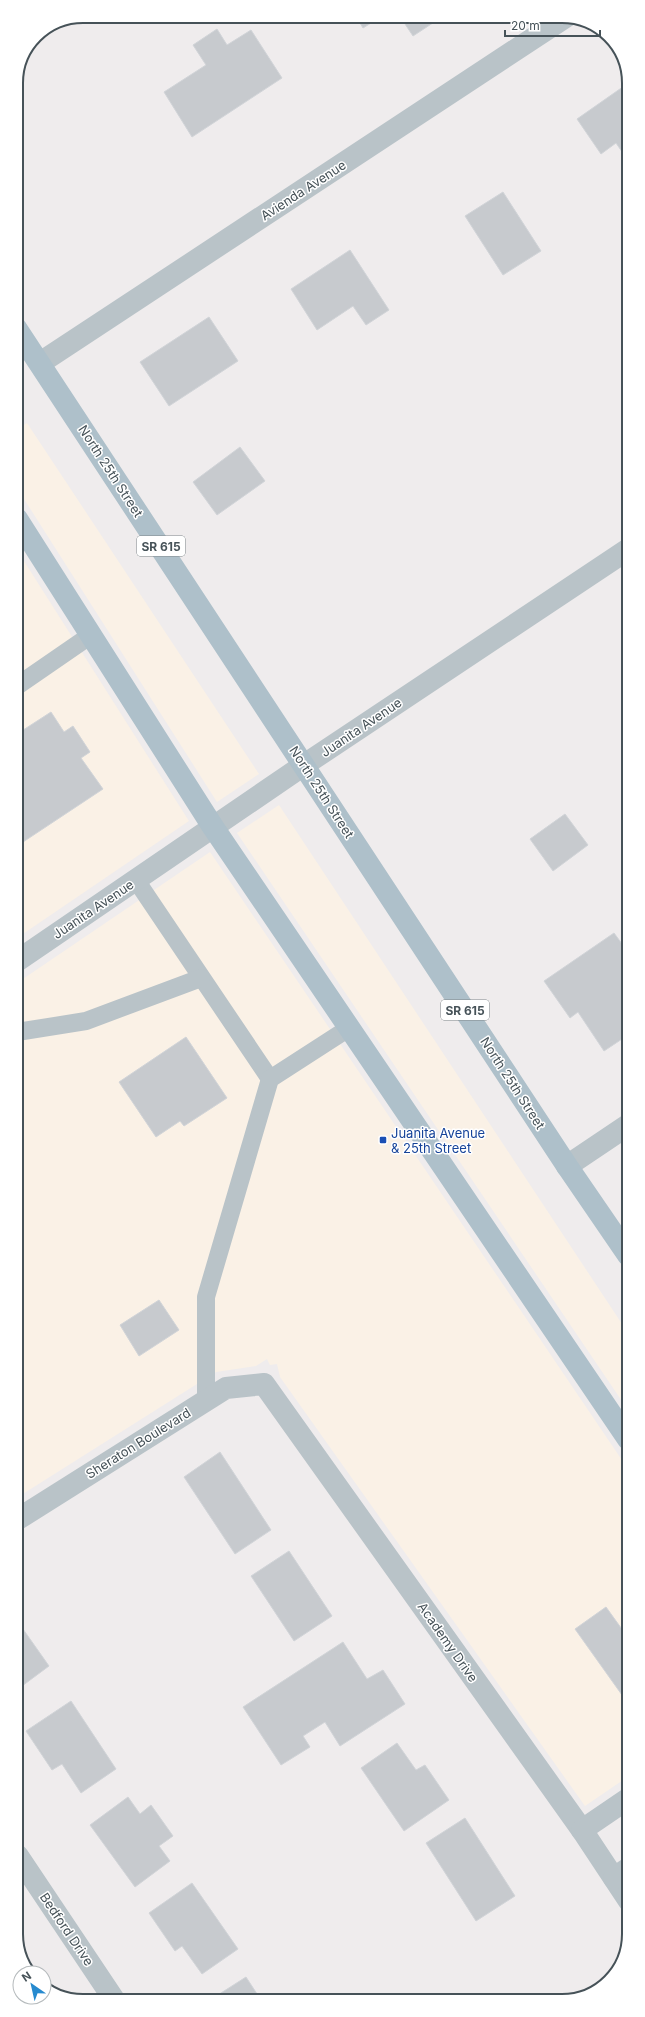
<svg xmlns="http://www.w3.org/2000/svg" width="645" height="2017" viewBox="0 0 645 2017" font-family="Inter,sans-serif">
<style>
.commercial{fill:#faf1e6}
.building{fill:#c7cace;stroke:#d1d4d8}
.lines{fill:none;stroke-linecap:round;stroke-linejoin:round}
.service{stroke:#b9c3c8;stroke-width:18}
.minor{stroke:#b9c3c8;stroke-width:22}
.tertiary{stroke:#b9c3c8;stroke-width:22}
.primary{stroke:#aec0ca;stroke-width:22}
.transit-dot{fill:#1a4fb4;stroke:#fff;stroke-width:1.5}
.labels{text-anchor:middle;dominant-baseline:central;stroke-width:3;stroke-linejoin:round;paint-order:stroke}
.shield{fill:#fff;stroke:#7e868a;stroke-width:1}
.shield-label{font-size:12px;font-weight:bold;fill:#465258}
.street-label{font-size:13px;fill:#465258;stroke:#fff}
.transit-label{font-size:13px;fill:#164399;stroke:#fff;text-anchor:start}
.rim{fill:none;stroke:#465258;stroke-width:2}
</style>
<rect width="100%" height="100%" fill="#efeced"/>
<g class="commercial">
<path d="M27 423 259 774 217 802 17 488V429Z"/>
<path d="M17 550 189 821 17 938Z"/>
<path d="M279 805 628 1333V1410L237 833Z"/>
<path d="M210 852 628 1469 629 1776 585 1806 280 1377 277 1364 270 1365 267 1359 256 1366 216 1372 18 1497 17 983Z"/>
</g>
<g class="building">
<path d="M442 17 413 36 401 18Z"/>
<path d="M357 18H379L363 28Z"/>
<path d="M217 29 227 45 251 30 282 78 192 137 164 92 206 65 193 45Z"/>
<path d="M627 84V159L616 143 601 154 577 119Z"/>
<path d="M503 192 541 251 503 275 465 216Z"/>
<path d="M350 250 389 310 366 325 353 306 317 330 291 289Z"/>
<path d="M209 317 238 361 169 406 140 362Z"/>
<path d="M240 447 265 481 217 515 193 482Z"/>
<path d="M51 712 64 732 73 726 90 752 81 758 103 789 17 846V734Z"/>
<path d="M565 814 588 845 553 871 530 839Z"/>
<path d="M614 933 628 952V978L623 981 628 988V1035L604 1051 578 1012 570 1018 544 981Z"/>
<path d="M186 1037 227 1098 184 1126 180 1121 156 1137 119 1082Z"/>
<path d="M159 1300 179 1330 139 1356 120 1325Z"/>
<path d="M220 1452 271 1530 235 1554 184 1477Z"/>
<path d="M289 1551 332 1616 294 1641 251 1576Z"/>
<path d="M606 1607 629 1639V1700L627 1702 575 1629Z"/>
<path d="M18 1622 49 1666 18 1689Z"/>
<path d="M343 1642 367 1679 383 1670 405 1704 340 1746 325 1722 303 1736 310 1747 281 1765 243 1707Z"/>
<path d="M71 1701 116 1769 81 1793 62 1764 52 1770 26 1731Z"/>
<path d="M397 1743 416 1770 425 1765 449 1800 404 1831 361 1768Z"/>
<path d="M128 1797 140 1814 151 1805 173 1836 159 1846 170 1861 135 1887 90 1825Z"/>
<path d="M465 1818 515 1896 476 1921 426 1843Z"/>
<path d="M192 1883 238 1949 202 1974 182 1946 175 1951 149 1913Z"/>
<path d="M246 1977 261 2000H210Z"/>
<path d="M284 1994 288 2000H274Z"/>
</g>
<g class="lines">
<g class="service">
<path d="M17 686 91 635"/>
<path d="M136 880 270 1079"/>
<path d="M17 1032 86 1021 201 978"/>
<path d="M206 1400V1297L270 1079 349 1028"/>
</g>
<g class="minor">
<path d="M40 363 567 16"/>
<path d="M567 1166 628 1125"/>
<path d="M18 1519 226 1388 264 1384 582 1830 629 1901"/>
<path d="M582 1830 629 1798"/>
<path d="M18 1856 115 2001"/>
<path d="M614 1878 629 1868"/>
</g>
<path class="tertiary" d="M17 961 304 765 627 550"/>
<g class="primary">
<path d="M16 328 567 1166 628 1255"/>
<path d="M17 519 213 827 628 1439"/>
</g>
</g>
<rect class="transit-dot" x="379" y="1136" width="8" height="8" rx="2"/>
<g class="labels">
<g class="shield">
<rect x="137" y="536" width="48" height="20" rx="3"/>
<rect x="441" y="1000" width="48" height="20" rx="3"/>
</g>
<g class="shield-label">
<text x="161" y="546">SR 615</text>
<text x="465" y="1010">SR 615</text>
</g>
<g class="street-label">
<text transform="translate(303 190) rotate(-33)">Avienda Avenue</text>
<text transform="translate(111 471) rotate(57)">North 25th Street</text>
<text transform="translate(361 727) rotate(-34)">Juanita Avenue</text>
<text transform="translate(322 792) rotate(57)">North 25th Street</text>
<text transform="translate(93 909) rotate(-34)">Juanita Avenue</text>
<text transform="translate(513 1083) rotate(57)">North 25th Street</text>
<text transform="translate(138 1443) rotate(-32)">Sheraton Boulevard</text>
<text transform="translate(448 1642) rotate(55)">Academy Drive</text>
<text transform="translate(67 1929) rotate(56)">Bedford Drive</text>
</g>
<g class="transit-label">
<text x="391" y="1133">Juanita Avenue<tspan x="391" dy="15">&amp; 25th Street</tspan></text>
</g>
</g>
<path d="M0 0H645V2017H0ZM83 23H562A60 60 0 0 1 622 83V1934A60 60 0 0 1 562 1994H83A60 60 0 0 1 23 1934V83A60 60 0 0 1 83 23Z" fill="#fff" fill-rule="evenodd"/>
<path class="rim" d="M83 23H562A60 60 0 0 1 622 83V1934A60 60 0 0 1 562 1994H83A60 60 0 0 1 23 1934V83A60 60 0 0 1 83 23Z"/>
<g transform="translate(32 1985) rotate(326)"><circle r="19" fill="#ffffff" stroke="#b5babc"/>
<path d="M0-3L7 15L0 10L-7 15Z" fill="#268acf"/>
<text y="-6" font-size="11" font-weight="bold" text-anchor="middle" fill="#465258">N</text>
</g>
<path d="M505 30v6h95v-6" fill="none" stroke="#465258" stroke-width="2"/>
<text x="511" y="30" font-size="12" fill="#465258" stroke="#ffffff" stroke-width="3" paint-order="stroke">20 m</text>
</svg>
